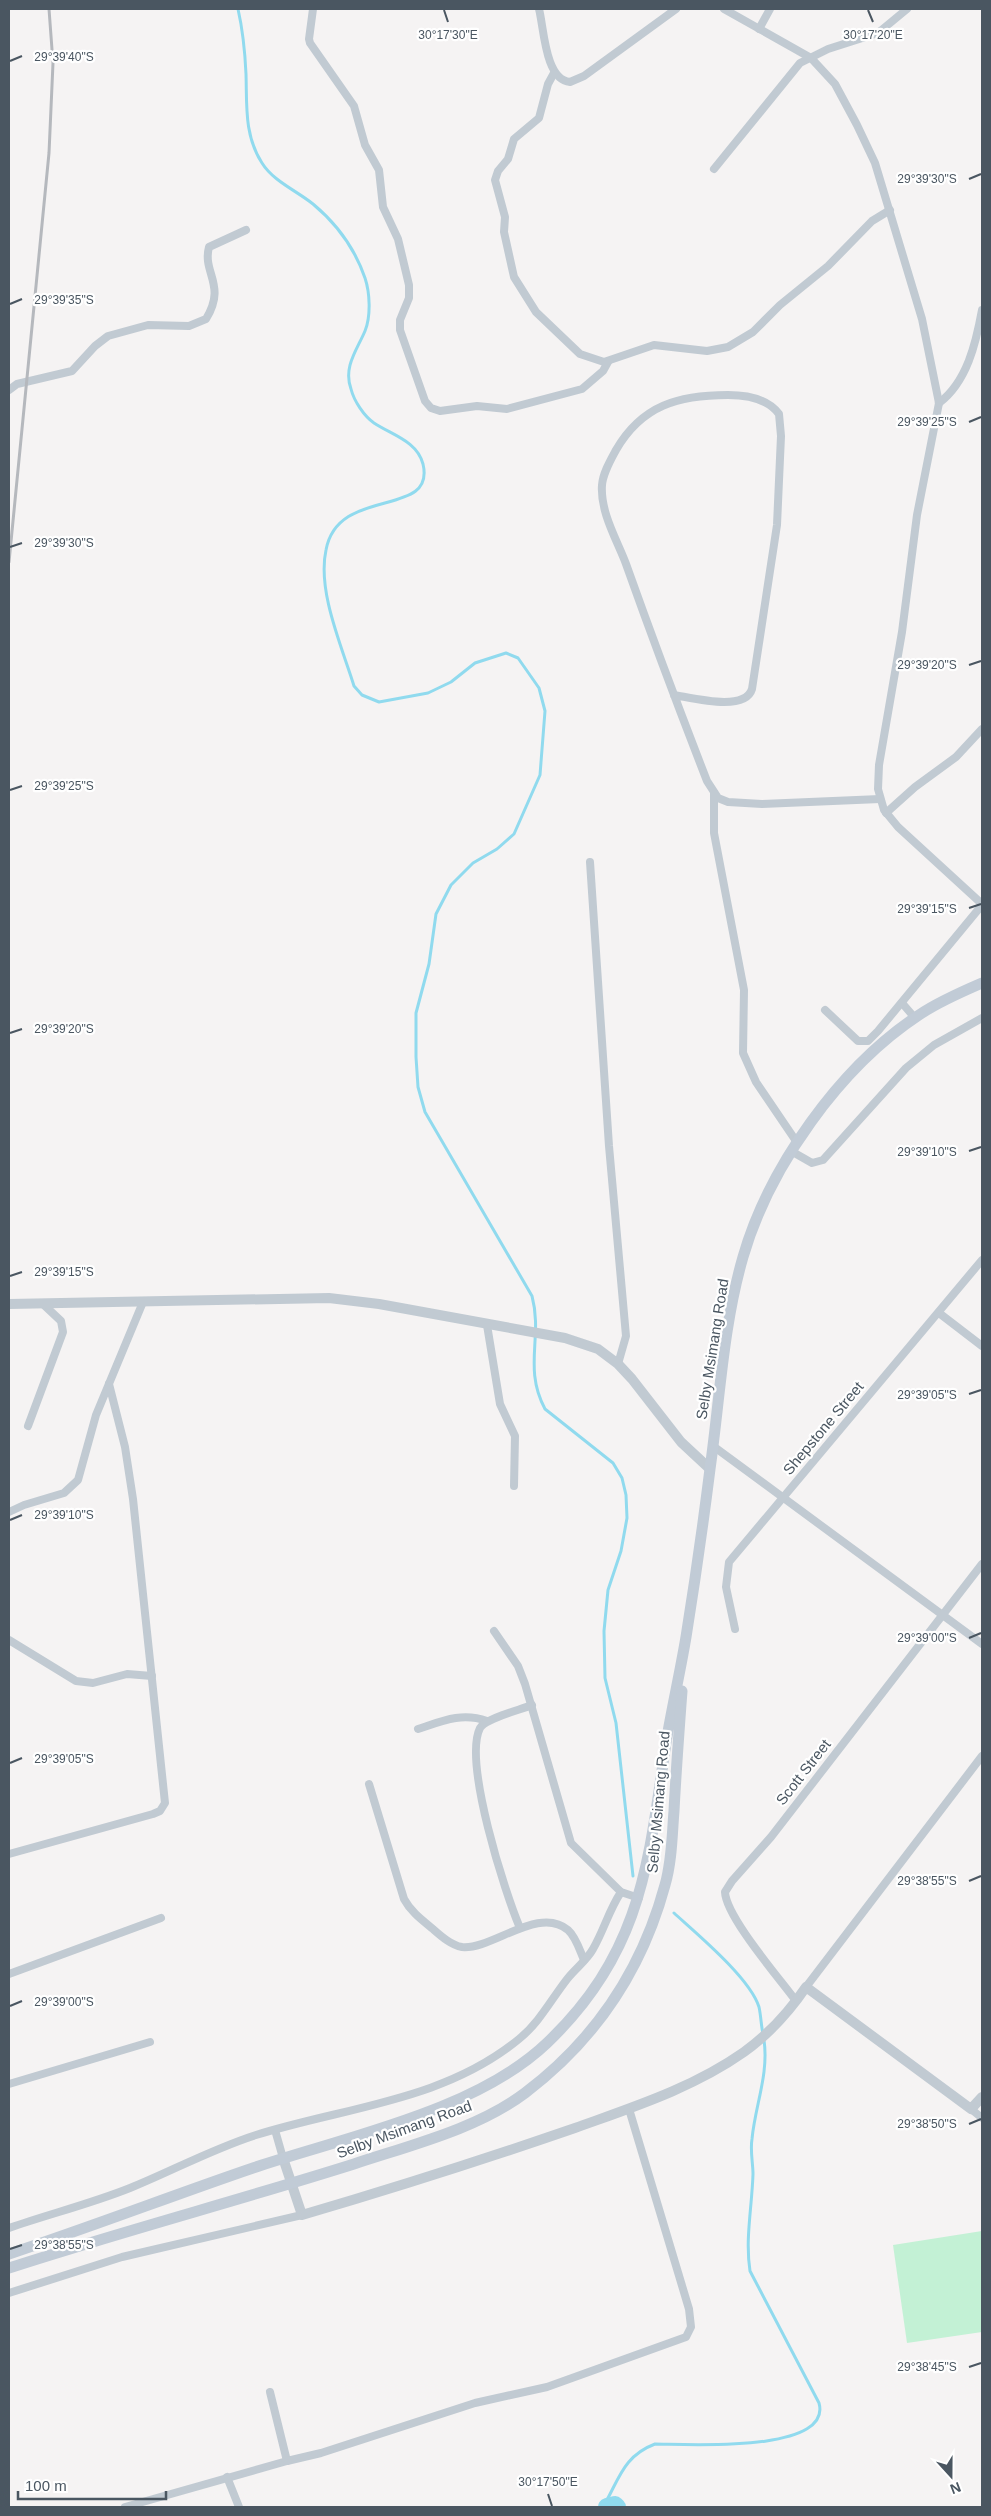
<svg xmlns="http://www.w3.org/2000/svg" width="991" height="2516" viewBox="0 0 991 2516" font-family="Helvetica,sans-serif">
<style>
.green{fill:#c3f1d5}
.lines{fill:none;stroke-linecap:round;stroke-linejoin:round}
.stream{stroke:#90daee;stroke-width:3}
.river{stroke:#90daee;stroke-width:18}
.minor{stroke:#c1cad2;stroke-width:8}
.tertiary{stroke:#c1cad2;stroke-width:10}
.secondary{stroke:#c1cbd6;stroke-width:11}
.rail{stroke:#b5b8bd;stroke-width:3}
.ticks{fill:none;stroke:#4a5661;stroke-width:2}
.labels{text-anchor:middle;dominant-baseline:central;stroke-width:4.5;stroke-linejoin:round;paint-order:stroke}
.street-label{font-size:15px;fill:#4a5661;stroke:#fff}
.ticks-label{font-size:12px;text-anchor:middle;fill:#4a5661;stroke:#fff;stroke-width:4.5;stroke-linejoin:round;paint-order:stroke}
</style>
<rect width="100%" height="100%" fill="#f5f3f3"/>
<path class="green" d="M982 2231V2332L907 2343 893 2245Z"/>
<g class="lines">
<g class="stream">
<path d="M238 9C243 31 245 52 246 74 247 105 244 135 262 163 273 181 297 191 313 204 337 224 355 249 365 278 370 293 371 316 365 331 357 350 343 367 351 389 354 401 364 416 374 423 392 435 417 441 423 464 436 519 338 485 326 550 317 591 342 647 354 686L362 695 379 702 428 693 451 682 475 663 506 653 518 658 539 688 545 711 540 775 514 834 497 849 473 863 451 885 436 914 429 964 416 1013V1057L418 1087 425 1112 532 1296C543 1337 523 1368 545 1409L613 1463 622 1478 626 1495 627 1518 621 1551 608 1590 604 1631 605 1678 616 1723 633 1876"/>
<path d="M674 1913C697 1934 750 1978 759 2007 761 2016 761 2025 763 2034"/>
<path d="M603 2507C619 2480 623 2456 655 2444 683 2444 833 2454 819 2403L750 2271C745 2239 752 2207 753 2174 753 2163 750 2151 752 2139 755 2106 769 2074 764 2040"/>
</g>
<path class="river" d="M607 2507 615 2505 617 2507"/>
<g class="minor">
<path d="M313 9 309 39 310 43 354 106 365 145 379 170 383 207 398 239 409 285V298L400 320V330L425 401 431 408 440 411 477 406 507 409 582 389 603 371 608 362"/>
<path d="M539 9C544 28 545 80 570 82L584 76 676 9"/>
<path d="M724 9 811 58 835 84 857 125 875 163 922 319 939 403 917 515 902 632 879 765 878 789 884 810 898 827 982 904"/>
<path d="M759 29 770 9"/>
<path d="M554 73 548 84 539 118 514 139 508 159 498 171 495 180 505 217 504 232 514 277 536 312 580 354 604 362 654 345 707 351 728 347 753 332 780 305 828 266 872 221 890 210"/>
<path d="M714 169 800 63 828 49 878 33 907 9"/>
<path d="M9 390 17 384 72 371 95 346 108 336 148 325 189 326 206 319C227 285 202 273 209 247L246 230"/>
<path d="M939 403C967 382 976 343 982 310"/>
<path d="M674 695C693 698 745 712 752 689L777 525 781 436 779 414C767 398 747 395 728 395 679 395 642 405 616 450 610 461 603 473 602 485 600 512 617 540 626 564 652 637 679 709 707 781L718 798 728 802 762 804 880 799"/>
<path d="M714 793V833L744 990 743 1053 756 1082 796 1141"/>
<path d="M886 813 915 787 956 757 982 729"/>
<path d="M590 862 609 1146 626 1336 618 1364"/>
<path d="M902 1003 915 1018"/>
<path d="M825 1010 858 1041H868L878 1031 982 905"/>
<path d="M791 1151 812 1163 823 1160 906 1068 934 1045 982 1018"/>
<path d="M939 1313 982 1346"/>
<path d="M487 1325 500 1404 515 1436 514 1486"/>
<path d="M28 1426 63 1332 61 1321 44 1305"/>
<path d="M713 1446 982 1644"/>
<path d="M9 1512 24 1505 64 1493 78 1480 96 1415 143 1302"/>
<path d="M735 1629 726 1587 729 1562 982 1260"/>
<path d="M494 1631 518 1666 525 1684 571 1843 621 1892 639 1898"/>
<path d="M9 1640 76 1681 93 1683 127 1674 152 1676"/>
<path d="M418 1729C442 1721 462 1712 487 1721"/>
<path d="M369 1784 404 1899C411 1912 422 1920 433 1929 441 1936 451 1945 462 1947 492 1950 539 1905 568 1930 576 1937 580 1951 584 1960"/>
<path d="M9 1854 153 1814 160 1811 165 1803 133 1499 125 1447 109 1384"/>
<path d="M520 1928C505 1893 463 1762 480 1728 486 1718 520 1710 532 1705"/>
<path d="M9 1974 161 1918"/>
<path d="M806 1987 982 1756"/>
<path d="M796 2001C780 1979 726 1917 725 1892L732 1881 771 1837 982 1564"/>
<path d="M9 2084 150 2042"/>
<path d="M971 2109 982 2118"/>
<path d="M275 2130 283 2158"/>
<path d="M9 2228C49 2214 90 2204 130 2188 172 2171 212 2149 256 2135 345 2107 444 2101 519 2039 540 2022 552 1998 568 1978 576 1968 587 1960 593 1949 604 1930 609 1910 621 1892"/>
<path d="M9 2293 122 2257 302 2215"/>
<path d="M270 2392 287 2461"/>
<path d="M227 2477 239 2507"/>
<path d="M125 2507 287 2461 321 2453 475 2403 547 2387 686 2337 691 2327 689 2309 629 2109"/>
</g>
<g class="tertiary">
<path d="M9 1304 329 1298 379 1304 565 1338 598 1349 618 1364 632 1379 681 1442 710 1469"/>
<path d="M283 2158 302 2215C394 2188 485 2159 575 2128 633 2107 693 2088 744 2052 769 2034 789 2012 806 1987L971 2109 982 2097"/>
</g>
<g class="secondary">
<path d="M9 2254C91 2227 171 2196 253 2168 345 2137 476 2111 547 2043 642 1952 648 1865 666 1743 672 1707 680 1673 686 1637 695 1581 703 1525 710 1469 720 1398 723 1326 743 1257 769 1167 840 1067 919 1015 938 1002 961 992 982 983"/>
<path d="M9 2268C123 2231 240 2200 354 2164 411 2145 477 2129 525 2093 595 2040 642 1970 665 1885 672 1861 672 1835 674 1811 676 1771 679 1731 682 1691"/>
</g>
<path class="rail" d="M9 562 49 153 53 63 49 9"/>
</g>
<path class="ticks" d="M444 10 448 22M868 10 873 22M10 61 22 56M969 179 981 174M10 304 22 299M969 422 981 417M10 547 22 543M969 665 981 661M10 790 22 786M969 908 981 904M10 1033 22 1029M969 1151 981 1147M10 1276 22 1272M969 1394 981 1390M10 1520 22 1515M969 1638 981 1633M10 1763 22 1758M969 1881 981 1876M10 2006 22 2001M969 2124 981 2119M10 2249 22 2245M969 2367 981 2363M548 2494 552 2506"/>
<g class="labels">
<g class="street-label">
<text transform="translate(712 1349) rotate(-81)">Selby Msimang Road</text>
<text transform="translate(823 1428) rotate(-50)">Shepstone Street</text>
<text transform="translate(803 1772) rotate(-52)">Scott Street</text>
<text transform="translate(658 1802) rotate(-85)">Selby Msimang Road</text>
<text transform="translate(404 2129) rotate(-20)">Selby Msimang Road</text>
</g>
</g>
<g class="ticks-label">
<text x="448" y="39">30°17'30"E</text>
<text x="873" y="39">30°17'20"E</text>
<text x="64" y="61">29°39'40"S</text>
<text x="927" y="183">29°39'30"S</text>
<text x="64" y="304">29°39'35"S</text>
<text x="927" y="426">29°39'25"S</text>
<text x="64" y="547">29°39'30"S</text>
<text x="927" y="669">29°39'20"S</text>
<text x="64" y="790">29°39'25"S</text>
<text x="927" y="913">29°39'15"S</text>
<text x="64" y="1033">29°39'20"S</text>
<text x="927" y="1156">29°39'10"S</text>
<text x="64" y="1276">29°39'15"S</text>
<text x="927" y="1399">29°39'05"S</text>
<text x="64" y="1519">29°39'10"S</text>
<text x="927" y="1642">29°39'00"S</text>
<text x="64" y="1763">29°39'05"S</text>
<text x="927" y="1885">29°38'55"S</text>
<text x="64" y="2006">29°39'00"S</text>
<text x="927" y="2128">29°38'50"S</text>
<text x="64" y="2249">29°38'55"S</text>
<text x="927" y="2371">29°38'45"S</text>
<text x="548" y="2486">30°17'50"E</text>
</g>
<rect width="991" height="2516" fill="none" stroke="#4a5661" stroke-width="20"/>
<g transform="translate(951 2476) rotate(159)" stroke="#ffffff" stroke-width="4" paint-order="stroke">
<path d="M0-4L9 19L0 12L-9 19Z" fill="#4a5661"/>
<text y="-8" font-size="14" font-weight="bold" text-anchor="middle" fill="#4a5661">N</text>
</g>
<path d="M18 2491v8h148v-8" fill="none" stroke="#4a5661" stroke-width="2.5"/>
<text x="25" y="2491" font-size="15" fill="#4a5661" stroke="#ffffff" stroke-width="4" paint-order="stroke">100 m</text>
</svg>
